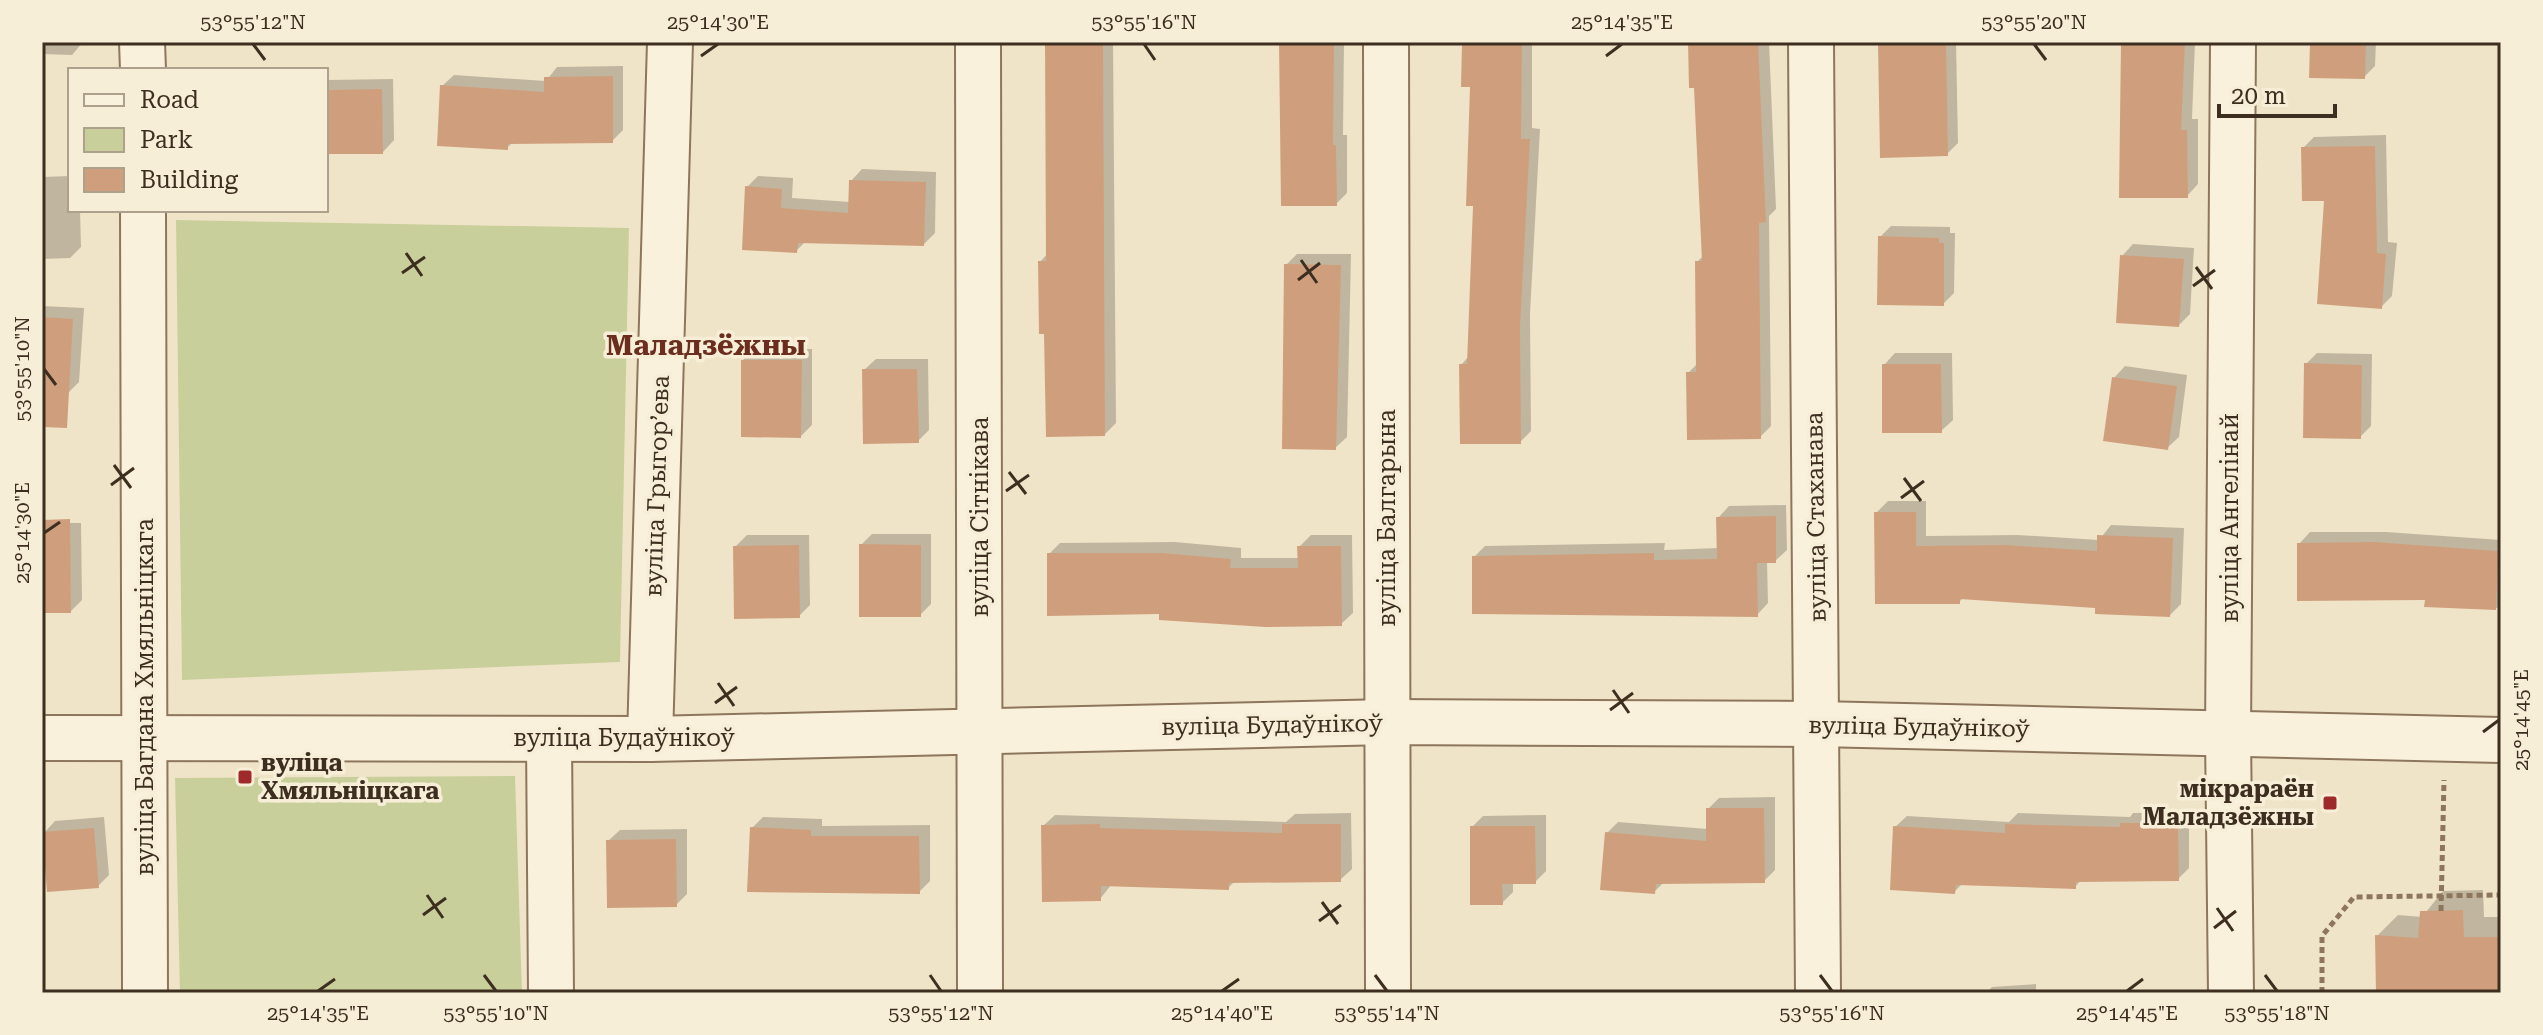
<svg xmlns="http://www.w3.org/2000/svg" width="2543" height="1035" viewBox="0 0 2543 1035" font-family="'Roboto Serif',serif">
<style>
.green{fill:#c9cf9b}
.shadow{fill:#0003}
.building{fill:#cf9f7d}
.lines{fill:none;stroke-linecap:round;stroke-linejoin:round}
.street-casing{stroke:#8d765c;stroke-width:48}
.path{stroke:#8d765c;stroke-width:5;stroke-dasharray:6 4;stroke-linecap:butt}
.street{stroke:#faf1dc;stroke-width:44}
.ticks{fill:none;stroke:#3d2e20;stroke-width:3}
.poi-dot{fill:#9e2a2b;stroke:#f7eed8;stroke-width:3}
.labels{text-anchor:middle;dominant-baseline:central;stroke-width:7;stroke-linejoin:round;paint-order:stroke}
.street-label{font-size:24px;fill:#3d2e20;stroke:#f7eed8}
.poi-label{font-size:24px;font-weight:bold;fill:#3d2e20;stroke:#f7eed8;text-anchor:start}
.quarter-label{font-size:28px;font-weight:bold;fill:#6b2e1e;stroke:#f7eed8}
.neatline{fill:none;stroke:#3d2e20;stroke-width:3}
.ticks-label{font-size:20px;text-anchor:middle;fill:#3d2e20}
</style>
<rect width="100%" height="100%" fill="#f0e4c8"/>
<g class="green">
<path d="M176 220 629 228 620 662 182 680Z"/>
<path d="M515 776 522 993H180L175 778Z"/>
</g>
<g class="shadow">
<path d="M42 42H83L72 55 42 54Z"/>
<path d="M1048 42H1113L1116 423 1105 434 1046 332 1040 262 1048 253Z"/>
<path d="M1282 42H1344L1343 135H1347V193L1336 204Z"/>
<path d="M1465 42H1532V128L1540 129 1530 314 1531 431 1520 442 1461 365 1469 356 1475 204 1472 85Z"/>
<path d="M1690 42H1769L1776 209 1769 216 1771 426 1760 437 1688 373 1698 363 1697 262 1704 255 1696 86Z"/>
<path d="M1880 42H1956L1958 143 1947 154Z"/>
<path d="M2123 42H2195L2192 119H2198V184L2187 196Z"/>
<path d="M2312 42H2376L2375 66 2364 77Z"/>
<path d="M623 66V130L612 141 513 142 507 148 442 86 454 75 546 81 557 67Z"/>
<path d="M393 79 394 140 383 152H326V80Z"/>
<path d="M2386 135 2388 242 2397 243 2392 296 2381 307 2303 148 2314 137Z"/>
<path d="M862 169 936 172 935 233 924 244 806 241 796 251 747 187 758 176 793 178 792 198 850 202 851 181Z"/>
<path d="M70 176V210H80L81 247 70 258 42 259V177Z"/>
<path d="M1891 226 1950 227V233H1955L1954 293 1943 304 1880 237Z"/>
<path d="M2133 244 2194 248 2190 314 2179 325 2122 256Z"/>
<path d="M1297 254H1351L1347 437 1335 448 1286 265Z"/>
<path d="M42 306 84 308 79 382 68 393 42 392Z"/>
<path d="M754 349H812V425L801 436 743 360Z"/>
<path d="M1895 353H1952L1953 420 1941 431 1884 365Z"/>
<path d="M2317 353 2372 354 2371 426 2360 437 2306 364Z"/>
<path d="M876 359H928L929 430 918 441 864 370Z"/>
<path d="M2125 366 2187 375 2179 437 2167 448 2114 378Z"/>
<path d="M1888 501H1926V536L2018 535 2099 540 2111 525 2184 528 2181 604 2170 615 2097 606 1963 598 1959 602 1876 513Z"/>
<path d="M1786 505 1787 550 1775 561H1767L1768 603 1757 615 1474 557 1485 546 1665 543 1664 550 1719 548 1718 518 1729 506Z"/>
<path d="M42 523H81L82 600 71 611H42Z"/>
<path d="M2310 532H2386L2501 540V608L2426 605 2427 598 2299 544Z"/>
<path d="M872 534H931V604L920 615 861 545Z"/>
<path d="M747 535H809L810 605 799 616 735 547Z"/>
<path d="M1311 535H1352L1353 613 1341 624 1049 554 1060 543 1175 542 1241 548V558H1300L1299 547Z"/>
<path d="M1775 797V870L1764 881 1664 882 1654 892 1607 833 1618 822 1708 829V809L1719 798Z"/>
<path d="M1351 813 1352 869 1340 880 1235 881 1228 888 1111 885 1100 899 1043 826 1055 815 1286 822 1295 814Z"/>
<path d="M2018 813 2130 817 2133 813H2189V868L2178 879 2081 880 2075 887 1963 883 1954 892 1895 827 1907 816 2009 822Z"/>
<path d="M1546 815V871L1535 882H1513V892L1502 903 1472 827 1483 816Z"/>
<path d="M104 817 109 875 98 886 44 833 55 821Z"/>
<path d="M763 817 822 819V826L930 825V881L919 892 752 828Z"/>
<path d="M687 829V894L676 905 608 841 620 830Z"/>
<path d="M2483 890 2484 917H2501V993H2378L2377 936 2398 915 2422 917 2443 891Z"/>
<path d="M2036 984V993H1986L1992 987Z"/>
</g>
<g class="building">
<path d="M1045 42H1103L1105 436 1046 437 1044 334H1039L1038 261H1046Z"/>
<path d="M1279 42H1334L1333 145H1336L1337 206H1281Z"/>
<path d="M1462 42H1522L1521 139H1530L1520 326 1521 444H1460L1459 364H1467L1473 206H1466L1470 87H1461Z"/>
<path d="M1688 42H1758L1766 222 1759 223 1761 439 1687 440 1686 372H1696L1695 261H1702L1694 88H1689Z"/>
<path d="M1878 42H1946L1948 156 1880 158Z"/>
<path d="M2121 42H2185L2181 130H2187L2188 198H2119Z"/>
<path d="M2310 42H2366L2365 79 2309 78Z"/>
<path d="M613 76V143L508 144V150L437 146 440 85 544 92V77Z"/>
<path d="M382 89 383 154H326V90Z"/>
<path d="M2375 146 2377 253 2386 254 2382 309 2317 304 2324 201H2302L2301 147Z"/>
<path d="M849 180 926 182 924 246 798 243 797 253 742 250 745 186 782 189 781 208 848 213Z"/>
<path d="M1878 236 1939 238V243H1944V306L1877 305Z"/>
<path d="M2120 255 2184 259 2179 327 2116 323Z"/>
<path d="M1284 264 1341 265 1336 450 1282 449Z"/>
<path d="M42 317 73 319 67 428 42 427Z"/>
<path d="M741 360H802L801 438 741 437Z"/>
<path d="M2304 363 2362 365 2361 439 2303 438Z"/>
<path d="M1882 364H1941L1942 433H1882Z"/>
<path d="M862 369H917L919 443 863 444Z"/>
<path d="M2112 377 2177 386 2168 450 2103 441Z"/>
<path d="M1874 512H1916V546L2005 545 2097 551V535L2173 538 2170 617 2095 614V608L1960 599V604H1875Z"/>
<path d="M1776 516V563H1757L1758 617 1472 614V556L1654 553V560L1717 559 1716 517Z"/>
<path d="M70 519 71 613H42V520Z"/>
<path d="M2374 542 2498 551 2496 610 2424 607 2425 600 2297 601V543Z"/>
<path d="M859 544 921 545V617H859Z"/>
<path d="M799 545 800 618 734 619 733 546Z"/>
<path d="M1297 546H1341L1342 626 1265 627 1159 620V614L1047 616V553H1162L1231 559 1230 568H1298Z"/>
<path d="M1706 808H1764L1765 883 1656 884 1655 894 1600 890 1605 832 1706 841Z"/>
<path d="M2120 823H2178L2179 881 2076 882V889L1956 885 1955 894 1890 890 1893 826 2005 833V824L2120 827Z"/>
<path d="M1100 824V828L1282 833V824H1341V882L1229 883V890L1101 886V901L1042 902 1041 825Z"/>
<path d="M1470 826H1535L1536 884H1502L1503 905H1470Z"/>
<path d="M750 827 811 830V836H919L920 894 747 892Z"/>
<path d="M94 828 99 888 47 892 42 832Z"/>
<path d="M676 839 677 907 607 908 606 840Z"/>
<path d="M2463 910 2464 937H2501V993H2376L2375 935 2418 938 2420 911Z"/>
</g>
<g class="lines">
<defs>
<g id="street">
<path d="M142 42 143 70"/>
<path d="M978 42 980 993"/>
<path d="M1386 42 1388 993"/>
<path d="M1811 42 1818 993"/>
<path d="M143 210 145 993"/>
<path d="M42 738 650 739 1388 722 1818 724 2501 740"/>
<path d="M549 739 551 993"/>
<path d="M650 739 670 42"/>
<path d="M2231 993 2228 735 2233 42"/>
</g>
</defs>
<use href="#street" class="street-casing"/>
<g class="path">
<path d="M2441 911 2444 780"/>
<path d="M2322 993V936L2354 897 2501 895"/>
</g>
<use href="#street" class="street"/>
</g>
<path class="ticks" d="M253 44 265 60M1144 44 1155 60M2034 44 2046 60M701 56 718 44M1606 56 1622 44M406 253 422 276M1301 260 1317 283M2196 267 2212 289M402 273 425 257M1298 280 1320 263M2193 286 2215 270M44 369 56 385M114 465 131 488M1009 472 1026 494M1904 478 1921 501M111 485 134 468M1006 491 1029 475M1901 498 1924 481M44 533 60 522M718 683 734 706M1613 690 1629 713M715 703 737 687M1610 710 1633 693M2483 732 2499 720M427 895 443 918M1322 902 1338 924M2217 908 2233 931M423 915 446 898M1319 921 1341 905M2214 928 2236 911M484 975 496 991M930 975 941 991M1375 975 1387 991M1820 975 1832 991M2265 975 2277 991M318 991 335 979M1222 991 1239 979M2127 991 2143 979"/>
<g class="poi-dot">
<rect x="237" y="769" width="16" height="16" rx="4"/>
<rect x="2322" y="795" width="16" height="16" rx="4"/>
</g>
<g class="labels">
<g class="street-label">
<text transform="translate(657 486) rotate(-88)">вуліца Грыгорʼева</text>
<text transform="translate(980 517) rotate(-90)">вуліца Сітнікава</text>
<text transform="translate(1816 517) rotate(-91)">вуліца Стаханава</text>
<text transform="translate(1387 518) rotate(-90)">вуліца Балгарына</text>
<text transform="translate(2230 518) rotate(-90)">вуліца Ангелінай</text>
<text transform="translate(145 697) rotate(-90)">вуліца Багдана Хмяльніцкага</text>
<text transform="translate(1272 725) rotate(-1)">вуліца Будаўнікоў</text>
<text transform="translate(1919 727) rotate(1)">вуліца Будаўнікоў</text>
<text x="624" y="738">вуліца Будаўнікоў</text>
</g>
<g class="poi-label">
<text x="261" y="763">вуліца<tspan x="261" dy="28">Хмяльніцкага</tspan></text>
<text x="2314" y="789" text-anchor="end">мікрараён<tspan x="2314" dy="28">Маладзёжны</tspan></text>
</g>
<g class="quarter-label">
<text x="706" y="345">Маладзёжны</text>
</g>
</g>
<rect width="2543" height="1035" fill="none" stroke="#f7eed8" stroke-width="88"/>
<rect x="68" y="68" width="260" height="144" fill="#f7eed8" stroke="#ada18e" stroke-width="2"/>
<rect x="84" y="94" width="40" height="12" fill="#faf1dc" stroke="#ada18e" stroke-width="2"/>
<text x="140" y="108" font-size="24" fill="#3d2e20">Road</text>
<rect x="84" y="128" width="40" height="24" fill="#c9cf9b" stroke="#ada18e" stroke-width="2"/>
<text x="140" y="148" font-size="24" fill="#3d2e20">Park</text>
<rect x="84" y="168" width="40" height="24" fill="#cf9f7d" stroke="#ada18e" stroke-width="2"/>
<text x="140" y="188" font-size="24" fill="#3d2e20">Building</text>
<path d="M2219 104v12h116v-12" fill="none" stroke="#3d2e20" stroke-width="4"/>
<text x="2231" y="104" font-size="24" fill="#3d2e20" stroke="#f7eed8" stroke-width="6" paint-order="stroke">20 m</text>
<rect x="44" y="44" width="2455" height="947" class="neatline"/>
<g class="ticks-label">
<text x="253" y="29">53°55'12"N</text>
<text x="718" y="29">25°14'30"E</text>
<text x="1144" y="29">53°55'16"N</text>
<text x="1622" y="29">25°14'35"E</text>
<text x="2034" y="29">53°55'20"N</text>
<text transform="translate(22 369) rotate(-90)" y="7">53°55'10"N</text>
<text transform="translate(22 533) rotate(-90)" y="7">25°14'30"E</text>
<text transform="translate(2521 720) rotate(-90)" y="7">25°14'45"E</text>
<text x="318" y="1020">25°14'35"E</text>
<text x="496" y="1020">53°55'10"N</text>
<text x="941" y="1020">53°55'12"N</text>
<text x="1222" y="1020">25°14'40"E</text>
<text x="1387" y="1020">53°55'14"N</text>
<text x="1832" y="1020">53°55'16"N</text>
<text x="2127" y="1020">25°14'45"E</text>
<text x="2277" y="1020">53°55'18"N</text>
</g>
</svg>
